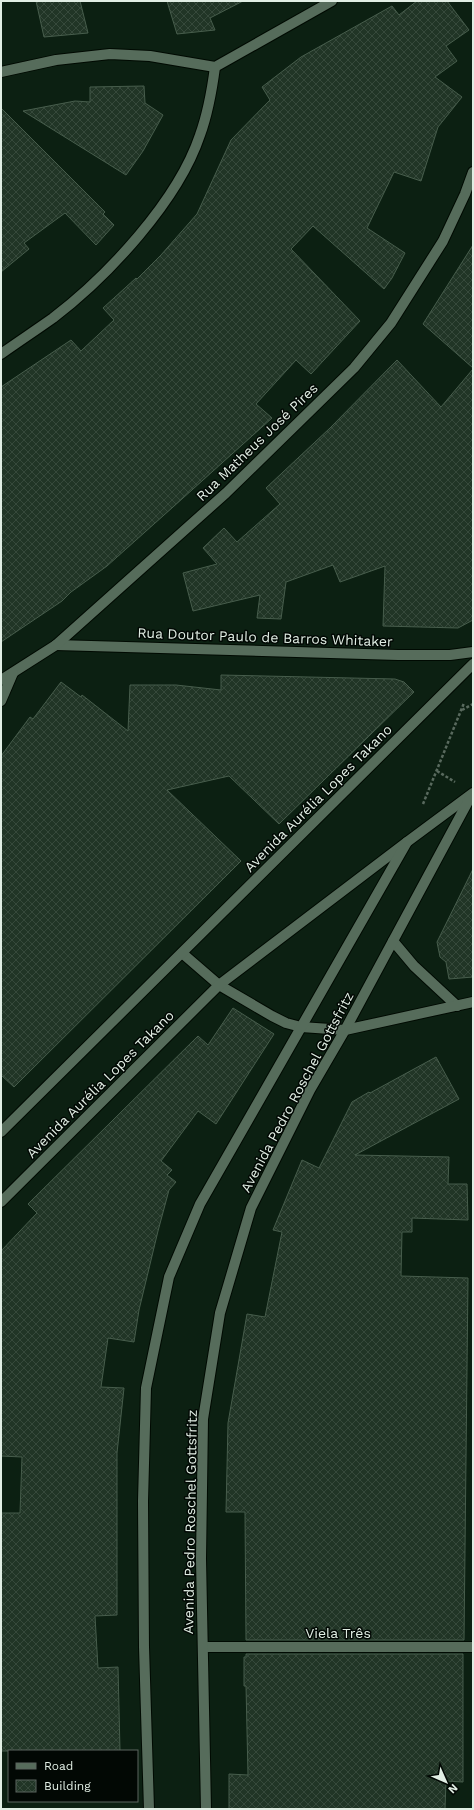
<svg xmlns="http://www.w3.org/2000/svg" width="474" height="1810" viewBox="0 0 474 1810" font-family="'Work Sans',sans-serif">
<style>
.building{fill:url(#building-cross-hatch);stroke:#475d4c}
.lines{fill:none;stroke-linecap:round;stroke-linejoin:round}
.lane-casing{stroke:#000a02;stroke-width:12}
.street-casing{stroke:#000a02;stroke-width:12}
.secondary-casing{stroke:#000a02;stroke-width:12}
.path{stroke:#596a5e;stroke-width:2.5;stroke-dasharray:3 2;stroke-linecap:butt}
.lane{stroke:#566c5b;stroke-width:10}
.street{stroke:#566c5b;stroke-width:10}
.secondary{stroke:#566c5b;stroke-width:10}
.labels{text-anchor:middle;dominant-baseline:central;stroke-width:3;stroke-linejoin:round;paint-order:stroke}
.street-label{font-size:14px;fill:#e1eee4;stroke:#020804}
</style>
<defs>
<pattern id="building-cross-hatch" width="8" height="8" patternUnits="userSpaceOnUse"><rect width="8" height="8" fill="#213526"/><path d="M0 0l8 8M0 8l8-8" fill="none" stroke="#36493b"/></pattern>
</defs>
<rect width="100%" height="100%" fill="#0c2012"/>
<g class="building">
<path d="M36 1H80L88 33 44 37Z"/>
<path d="M167 1H243L210 18 215 30 177 34Z"/>
<path d="M417 1H447L469 30 446 46 457 61 435 77 462 97 438 127 421 181 394 172 367 228 405 253 392 278 384 289 313 226 291 249 360 321 311 374 296 360 256 404 272 418 173 507 107 566 71 592 62 601 1 642V387L71 340 81 351 114 320 103 308 136 278 137 279 161 255 197 214 231 140 270 100 262 87 301 57 392 6 399 15Z"/>
<path d="M144 86 145 103 163 115 143 151 126 175 23 111 75 101 90 102V87Z"/>
<path d="M1 108 105 212 103 214 114 225 96 245 65 213 24 243 29 249 1 272Z"/>
<path d="M473 245V368L423 324Z"/>
<path d="M397 360 441 407 473 369V620L458 628 383 626 385 566 340 582 333 565 286 582 281 619 257 618 260 595 193 611 183 573 217 564 203 548 224 528 237 542 280 504 266 488 330 428Z"/>
<path d="M221 675 395 679 404 682 414 692 279 824 229 776 167 790 241 861 14 1087 1 1075V756L30 717 33 719 61 682 81 697 82 695 128 731 130 685H176L221 690Z"/>
<path d="M473 869V977L449 979 446 962 440 957 437 942Z"/>
<path d="M233 1008 274 1034 216 1124 198 1111 161 1161 172 1170 167 1175 176 1182 169 1190 158 1231 139 1310 134 1342 108 1338 101 1387 124 1388 117 1453V1615L95 1616 98 1668 118 1667 120 1751H1V1513H20L22 1457 1 1456V1251L37 1213 28 1204 198 1036 208 1045Z"/>
<path d="M436 1057 459 1099 355 1155 449 1157 448 1184H467L468 1220 412 1218V1232H402L401 1276 468 1278 464 1640H246L245 1512H226L228 1423 247 1314 265 1317 282 1232 273 1230 302 1160 319 1168 352 1102 369 1092 370 1093Z"/>
<path d="M246 1654H463V1782L446 1781 445 1809H229V1774L248 1775 246 1686H244V1657H246Z"/>
</g>
<g class="lines">
<defs>
<path id="lane" d="M203 1647H473"/>
<g id="street">
<path d="M1 72 56 60 110 54 150 56 215 67 332 1"/>
<path d="M1 354C18 342 36 330 53 318 108 276 178 201 200 135 208 113 212 90 215 67"/>
<path d="M56 645 398 655H450L473 652"/>
<path d="M1 680 56 645 226 493 354 368 391 323 443 241 465 194 473 172"/>
<path d="M1 701 13 673"/>
<path d="M393 941 414 966 457 1006"/>
<path d="M182 953 219 985 272 1016 286 1023 301 1027 345 1030 473 1002"/>
<path d="M1 1132 473 664"/>
<path d="M1 1202 219 985 407 842"/>
</g>
<g id="secondary">
<path d="M149 1809 144 1647 143 1501 146 1388 169 1277 200 1204 407 842 473 793"/>
<path d="M206 1809 201 1559 203 1419 220 1313 251 1208 310 1090 345 1030 471 796"/>
</g>
</defs>
<use href="#lane" class="lane-casing"/>
<use href="#street" class="street-casing"/>
<use href="#secondary" class="secondary-casing"/>
<g class="path">
<path d="M462 710 473 704"/>
<path d="M437 771 455 782"/>
<path d="M423 804 464 703"/>
</g>
<use href="#lane" class="lane"/>
<use href="#street" class="street"/>
<use href="#secondary" class="secondary"/>
</g>
<g class="labels">
<g class="street-label">
<text transform="translate(257 442) rotate(-44)">Rua Matheus José Pires</text>
<text transform="translate(265 637) rotate(2)">Rua Doutor Paulo de Barros Whitaker</text>
<text transform="translate(318 798) rotate(-45)">Avenida Aurélia Lopes Takano</text>
<text transform="translate(100 1084) rotate(-45)">Avenida Aurélia Lopes Takano</text>
<text transform="translate(297 1092) rotate(-62)">Avenida Pedro Roschel Gottsfritz</text>
<text transform="translate(190 1522) rotate(-89)">Avenida Pedro Roschel Gottsfritz</text>
<text x="338" y="1633">Viela Três</text>
</g>
</g>
<rect width="474" height="1810" fill="none" stroke="#e1eee4" stroke-width="4"/>
<rect x="8" y="1750" width="130" height="52" fill="#020804" stroke="#5b645e"/>
<rect x="16" y="1763" width="20" height="6" fill="#566c5b" stroke="#5b645e"/>
<text x="44" y="1770" font-size="12" fill="#e1eee4">Road</text>
<rect x="16" y="1780" width="20" height="12" fill="url(#building-cross-hatch)" stroke="#5b645e"/>
<text x="44" y="1790" font-size="12" fill="#e1eee4">Building</text>
<g transform="translate(446 1782) rotate(135)" stroke="#020804" stroke-width="3" paint-order="stroke">
<path d="M0-3L7 15L0 10L-7 15Z" fill="#e1eee4"/>
<text y="-6" font-size="11" font-weight="bold" text-anchor="middle" fill="#e1eee4">N</text>
</g>
</svg>
